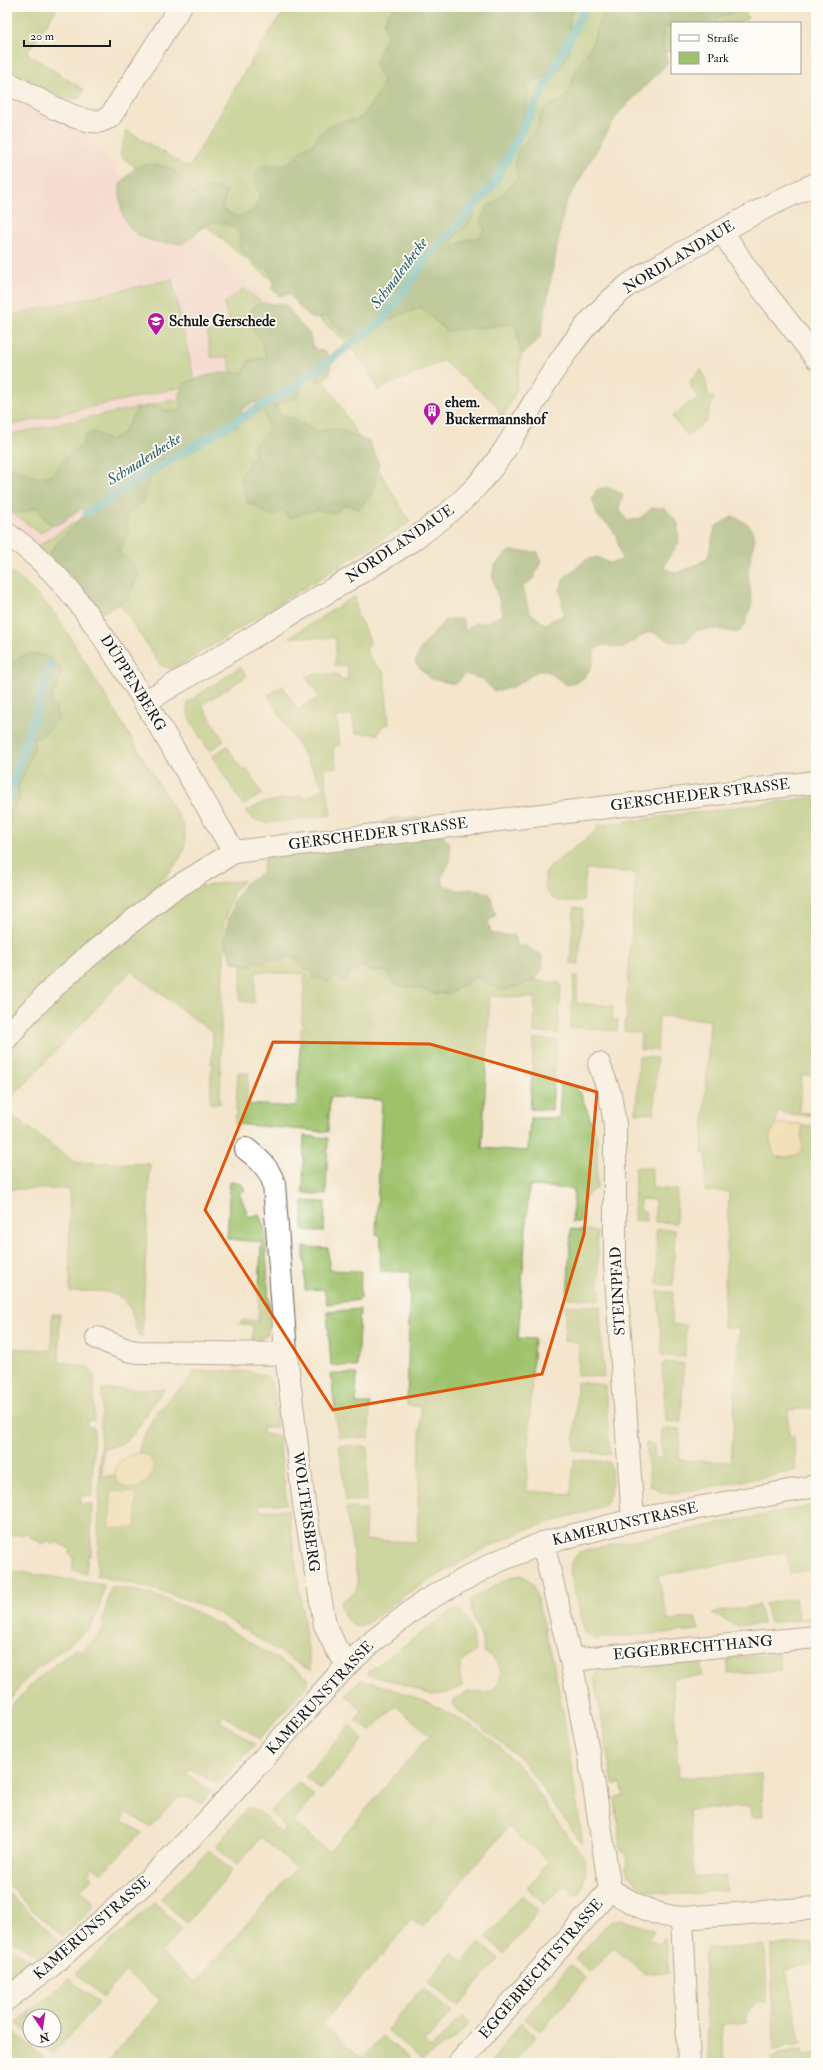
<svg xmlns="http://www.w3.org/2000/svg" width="823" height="2070" viewBox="0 0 823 2070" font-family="'IM FELL Double Pica',serif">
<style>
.built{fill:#f7cfd5}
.green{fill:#9ec16b;stroke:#5d6e44}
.forest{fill:#7ea75f;stroke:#4d623e}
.sand{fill:#eeda9e;stroke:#857b5d}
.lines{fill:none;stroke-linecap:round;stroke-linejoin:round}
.stream{stroke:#44b3be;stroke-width:9}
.minor-casing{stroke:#68625a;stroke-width:24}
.minor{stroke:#fff;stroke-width:22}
.marked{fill:none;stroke:#de560d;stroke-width:3;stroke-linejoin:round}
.labels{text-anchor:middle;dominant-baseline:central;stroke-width:3.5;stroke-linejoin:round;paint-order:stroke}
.street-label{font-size:15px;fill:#1c1c1c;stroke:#fdfcf7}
.poi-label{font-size:15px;font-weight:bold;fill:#1c1c1c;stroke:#fdfcf7;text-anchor:start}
.water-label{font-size:16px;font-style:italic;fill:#2e6065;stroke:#fdfcf7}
</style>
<rect width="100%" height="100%" fill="#fdfcf7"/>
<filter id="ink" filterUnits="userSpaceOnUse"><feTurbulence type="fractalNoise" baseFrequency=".025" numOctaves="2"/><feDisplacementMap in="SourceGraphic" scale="8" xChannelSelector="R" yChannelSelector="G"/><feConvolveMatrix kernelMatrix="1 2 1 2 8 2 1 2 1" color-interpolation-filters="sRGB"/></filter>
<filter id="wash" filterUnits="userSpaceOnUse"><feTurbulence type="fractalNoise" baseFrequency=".012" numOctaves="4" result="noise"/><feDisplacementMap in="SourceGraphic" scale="16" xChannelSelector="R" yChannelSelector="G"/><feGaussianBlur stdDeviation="0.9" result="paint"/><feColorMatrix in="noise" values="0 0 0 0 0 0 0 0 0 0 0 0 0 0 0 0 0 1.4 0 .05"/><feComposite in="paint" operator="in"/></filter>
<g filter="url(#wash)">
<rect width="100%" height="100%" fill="#f4e5cc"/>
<path class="built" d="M7 82 81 120 121 178 148 198 279 310 332 362 75 520 30 551 7 536Z"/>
<g class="green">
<path d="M7 7H58L27 53 84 90 78 99H63L7 70Z"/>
<path d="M286 7 299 12 303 7H744L748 18 738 23H672V51L662 53 620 101 561 208 534 338 521 356 516 391 502 419 496 404 443 361 378 390 368 370 348 343 120 155 126 130 189 168 245 71Z"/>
<path d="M172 279 195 384 11 425 7 407V316Z"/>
<path d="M244 288 267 307 319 362 40 533 7 509V435L235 387 228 357H211L207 333 231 326 224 304Z"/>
<path d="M701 369 706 381 708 395 714 398 705 423 687 435 672 417 690 402 691 403 699 398 691 388 690 381Z"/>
<path d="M320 373 410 522 176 668 172 669 160 665 120 604 75 586 30 551 153 472 180 459Z"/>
<path d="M7 569C27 584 43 599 59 619L182 822C193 849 175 866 158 885L156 891 7 1038Z"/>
<path d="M353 597H355L357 614 369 638 370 645 366 650C370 659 376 666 384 672L389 724 382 726 378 734 355 733 352 715 337 717 340 745 333 747 336 767 324 769 331 815 267 823 252 819 246 812 262 803 302 796 305 799 324 788 268 695 283 686 298 710 319 697 306 677 312 674H335L339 675V679H348V666H335L336 638 290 637Z"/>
<path d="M240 667 247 676 202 705 224 741 209 751C201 737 184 718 188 702Z"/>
<path d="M227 746 243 771 247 769 262 794 243 805 212 756Z"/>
<path d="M816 797V1076L802 1075 799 1112 816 1114V1116L787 1114 778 1111 772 1142 775 1157 788 1158 794 1156 801 1151 802 1126 816 1125V1408L788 1410 789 1435 794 1437 796 1471 678 1493H662L650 1485 646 1443 654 1444 655 1458H662L661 1429H681L679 1460 731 1462 739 1328 723 1327 729 1192 705 1191 707 1154 702 1153 710 1020 659 1016 657 1050H640L641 1033 624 1031V1021H627L626 1006 636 873 586 869 583 901H560L552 898 545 889V874L552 865 597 830V825Z"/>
<path d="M244 880 233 893 224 924 225 944 222 992 220 1104 210 1103 213 1033 131 971 7 1103V1052L49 999 171 903 203 886Z"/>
<path d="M574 908 583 909 579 964 570 963Z"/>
<path d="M287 956 295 959 298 957 299 965 322 978 335 977 342 981 347 980 346 973H350L360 966 371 971H387L391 982 400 986 420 988 435 994 450 993 476 977 491 986 506 990 533 980 560 983 561 988 558 1034 534 1032 535 998 490 996 482 1148 528 1151 530 1118H559L561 1084 576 1087 581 1094 597 1137V1188C583 1194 581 1209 580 1222H572L574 1189 529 1186 518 1338 534 1339 526 1491 571 1494 574 1459 610 1462C612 1479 615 1495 601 1507L525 1530 478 1552 408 1593 368 1623 356 1627C346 1623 342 1612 340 1602L355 1592 358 1584 346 1508 366 1509 365 1540 417 1542 421 1407 407 1405 410 1272 380 1271 381 1236 376 1234 382 1100 330 1097 328 1132 235 1124 238 1072 249 1073 246 1104 296 1107 305 974 256 972 254 1003 240 1001 242 964 251 965 254 960Z"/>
<path d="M574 976H578L576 1003 613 1006 612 1019 618 1020 617 1031 570 1027Z"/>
<path d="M534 1039 557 1040 552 1110 530 1109Z"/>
<path d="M639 1056 657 1058 654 1114 636 1113Z"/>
<path d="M7 1111 74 1162 150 1164 142 1338C135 1331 135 1325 133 1316 124 1286 95 1291 70 1292L69 1189H7Z"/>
<path d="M304 1136 328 1138 326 1195 303 1193Z"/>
<path d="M635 1167 652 1168V1188L677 1190 676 1223 655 1222V1200L640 1199V1211H645L646 1221 634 1220Z"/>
<path d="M233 1181 242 1184 245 1190 239 1193 249 1217 259 1214 265 1230 270 1323 267 1334 259 1341 252 1340 253 1325 239 1324 242 1320 258 1321 261 1242 227 1239 230 1182Z"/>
<path d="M303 1201 325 1202 324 1232 303 1230Z"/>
<path d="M571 1229 597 1231 600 1300 567 1298Z"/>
<path d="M658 1229 675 1230 673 1285H657L656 1230Z"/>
<path d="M304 1247 328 1248 329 1270 361 1271 360 1300 327 1304 324 1289 305 1290Z"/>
<path d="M658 1291 673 1292 672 1324 686 1325 685 1357 662 1356Z"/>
<path d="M566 1305 600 1306 604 1377 577 1375 579 1343 564 1341Z"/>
<path d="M360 1309 357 1367 331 1365 327 1312Z"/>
<path d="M52 1314H60L59 1362 89 1367 94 1375V1420L87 1421V1426L94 1428 92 1496H81L80 1504H92L91 1555 88 1556 86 1574 73 1570V1557L68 1553 71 1550 57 1542 53 1545 48 1541 41 1544 39 1541 33 1540 26 1533 23 1535 19 1533 18 1535 12 1534 7 1548V1348L51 1350Z"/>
<path d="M664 1362 684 1363 681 1422 666 1421 662 1364Z"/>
<path d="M195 1371H250L268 1377C276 1393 275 1410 277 1427H263V1434L278 1435 287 1504H259V1510H288L311 1670 302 1666 218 1613C179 1594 139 1585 97 1576L102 1389H165C158 1397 151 1405 146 1414 134 1434 129 1446 103 1448L102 1476H115C120 1486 132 1488 142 1485L141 1453 138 1454 142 1439 156 1413 172 1395 182 1388Z"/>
<path d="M331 1374H357L356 1404H370L369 1438 338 1437Z"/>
<path d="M577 1382 605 1385 610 1454 574 1451Z"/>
<path d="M339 1445 368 1447 366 1501H346Z"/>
<path d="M816 1505V1569L790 1573 786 1552 658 1576 668 1621 695 1617 699 1630 595 1639 585 1634 570 1573 571 1562 579 1552 614 1544Z"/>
<path d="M7 1570 104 1585 100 1605 91 1627 37 1669 21 1685 7 1704Z"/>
<path d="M521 1575 528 1579 534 1586 553 1661 565 1724 583 1845 521 1759 452 1705 453 1700 469 1691C500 1702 514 1665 484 1652 484 1634 469 1618 471 1599L511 1577Z"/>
<path d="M111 1587C172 1593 220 1623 270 1655 282 1662 298 1669 309 1679L306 1687 260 1739 223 1715 220 1721 255 1744 218 1784 190 1769 187 1775 212 1791 201 1804 187 1797H179L150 1827 126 1812 122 1820 142 1833 102 1873 93 1866 89 1874 93 1877 81 1890 93 1902V1908L63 1936 31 1909 7 1883V1713C25 1686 52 1667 77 1648L81 1652C91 1645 98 1636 105 1626L102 1623Z"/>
<path d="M795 1598 799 1619 816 1617V1619L770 1623 765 1604Z"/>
<path d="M759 1605 763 1624 737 1626 712 1613Z"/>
<path d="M454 1609C469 1611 473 1637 476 1650L475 1653C460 1659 456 1671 463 1686L447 1693 432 1695 400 1683 368 1675 369 1671Z"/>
<path d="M779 1654 781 1670 729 1674 727 1658Z"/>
<path d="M701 1660 702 1676 672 1678 679 1778 761 1774 763 1816H751L750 1807 689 1809 694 1877 726 1876 727 1890C695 1893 638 1906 625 1867L628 1865 625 1851H621L615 1798 624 1796 621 1783 613 1784 594 1677 595 1674 603 1668Z"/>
<path d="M360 1680C420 1694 491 1727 528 1777 538 1790 545 1805 554 1818 559 1825 584 1855 585 1859 588 1871 583 1884 579 1895H576L568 1888 563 1887 544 1904 527 1888 549 1861 508 1827 423 1927 412 1920 322 2024 362 2058 382 2036 415 2063H107L160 2000 126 1971 103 1997 75 1973 154 1903 182 1929 161 1953 195 1983 296 1868 261 1837 237 1865 216 1846 247 1808C260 1805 272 1826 281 1833L286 1828 270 1812 299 1782 315 1796 293 1822 329 1852 430 1735 396 1706 370 1731 355 1720 362 1711 346 1695Z"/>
<path d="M350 1725 364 1739 321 1790 305 1777Z"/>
<path d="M209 1850 232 1871 187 1923 160 1899Z"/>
<path d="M7 1892 59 1940 40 1957 7 1937V1909L11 1902 7 1899Z"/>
<path d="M522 1895 539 1911 504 1954 486 1937Z"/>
<path d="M621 1919 654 1930 649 1940 659 1945 665 1937 669 1972 645 1974 613 1947 590 1973 575 1959 610 1921Z"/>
<path d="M480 1942 499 1959 458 2006 427 1982 452 1953 463 1962Z"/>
<path d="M812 1942 815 1964 786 1970 801 2044 774 2049 771 1945Z"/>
<path d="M765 1945 767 2001 759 2002 747 2014V2022L722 2024 725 2063H708L704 1953 709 1948Z"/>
<path d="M7 1946 33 1962 7 1981Z"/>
<path d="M570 1965 586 1979 540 2031 525 2018Z"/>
<path d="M69 1979 99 2003 53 2054 36 2040H54V2016H30V2034L16 2023Z"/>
<path d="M423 1988 452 2012 425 2042 431 2048 462 2016 469 2024 453 2040 422 2060 387 2030Z"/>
<path d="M521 2022 536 2037 512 2063H491Z"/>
<path d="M9 2027 47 2061 46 2063H7V2029Z"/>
<path d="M802 2049 804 2055 816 2053V2063H773L772 2058 780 2053Z"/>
</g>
<g class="forest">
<path d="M400 7H578L577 10 570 14 569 52 560 69 526 84 528 96 526 111 517 133 500 161 495 175 487 185 469 225 457 234 446 251 466 240 478 238 485 229 480 220 487 207 498 200 518 178C511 148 519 151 536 129 539 125 539 119 541 115 545 106 555 103 564 100L571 87 576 68 587 54 593 42 599 22 605 12 614 7H737L731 14 718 17 715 23H672V27L664 28 663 49 668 63 617 115 565 205 540 338 521 356 515 324 446 331 421 307 348 336 326 316 313 319 300 308 290 294 279 296 272 289 273 279 269 270 258 265 240 250 239 232C210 210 205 229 182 244 174 243 165 244 157 242 124 236 119 214 120 184 125 179 130 172 135 168 144 162 167 164 175 172 181 178 185 187 193 193 205 186 213 185 227 191L222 209 237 217 254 210 260 195C254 180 251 175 265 164 299 169 289 153 313 144L317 135 328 127 341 121 356 120 363 116 381 89 383 80 376 67V60L387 35 384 23 388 13 393 9Z"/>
<path d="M260 303 285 304 300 324 309 333 313 348 326 352 331 367 330 375 320 382 311 375 301 378 300 393 297 398 288 400 275 407 281 416 292 417 316 432C340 424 347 435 369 441L379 464C375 473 376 476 375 485 374 495 365 502 359 509L347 504 334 513 316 510 289 518 282 510 273 516C262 513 259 505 248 503L240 477 254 457 253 447 269 429 263 407 254 402 242 409 239 426 229 429 214 427 205 444 180 459H160L148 481 145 500 126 515C128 529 130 541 118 550L129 560 139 574C128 599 124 605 98 614L75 586 70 571 47 559C54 541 78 524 91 508 71 508 72 521 54 526L46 521 36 507 25 512 7 513V465L38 478 52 475C60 462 68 453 82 446L85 435 93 432 110 440 123 433 137 409C143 408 150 406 156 407 167 410 172 415 183 408L178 395 184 383 215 373H243L249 360 266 357 261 340 254 332 250 310Z"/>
<path d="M607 487 623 494 619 508 627 521 640 518 652 508H665L678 523 679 543 670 555 664 568 677 573 698 564 708 557 715 527 733 516 749 525 755 537 748 573 752 603 745 625 738 633 718 629 697 630 688 641 672 642 650 631 623 648 605 645 595 649C592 669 588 681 567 685L547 671H537C523 682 512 690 494 691L482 679 465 674 456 684 431 679 415 663 420 649 445 620 462 618 466 631 475 623H485L503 615 492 575 495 565 509 551 538 552 541 561 533 579 523 586 529 612 545 624 564 614 560 590 564 578 585 560 597 557 609 563 622 560 616 535 609 525 598 517 592 499 597 489Z"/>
<path d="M31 654C48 654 51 658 62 671 60 683 53 690 51 702L55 706 58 721 44 735 33 739 35 745 22 780 18 785C20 796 21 803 11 810L10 831 7 834V671C12 659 19 656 31 654Z"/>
<path d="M392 818C403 818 423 814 433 823 439 828 442 837 449 842 451 856 450 867 441 878L444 885 458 890 473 889 490 894 496 915 488 922 492 934 514 935 517 946H525L541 954 544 967 535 980 506 990 491 986 475 977 450 993 435 994 420 988 400 986 391 982 389 971H371L360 966 356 971 346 973 348 980 342 981 335 977 327 982 322 978H313L314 973 299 965 298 957 295 959 287 956 282 960 278 959 276 961 269 958 263 964 254 961 251 965 233 963 225 944 228 921 234 901 245 883 256 877 262 871 267 848 364 843 379 823Z"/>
</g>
<g class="sand">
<path d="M776 1124H802C800 1154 808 1156 775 1157L769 1137Z"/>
<path d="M141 1453C173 1462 132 1511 115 1476 116 1459 126 1455 141 1453Z"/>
<path d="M113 1491 136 1493V1528H110L111 1492Z"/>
</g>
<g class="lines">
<g class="stream">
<path d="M87 513 135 481 292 388 382 321 426 259 493 185 586 7"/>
<path d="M7 802 51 664"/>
</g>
</g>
</g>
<g filter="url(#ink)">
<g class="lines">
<defs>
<g id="minor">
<path d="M7 82C27 93 80 126 101 121 104 120 107 118 110 117L180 7"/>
<path d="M722 231 746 268 816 358"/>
<path d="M7 534C62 570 94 622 128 675 165 733 199 793 234 852"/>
<path d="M145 702C207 665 269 627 331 590 378 562 427 535 467 496 509 455 531 401 565 354 582 329 602 306 626 287 650 269 678 255 704 241 741 220 777 200 816 184"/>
<path d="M7 1038 27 1014 58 983 91 954 169 892 234 852 816 782"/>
<path d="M599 1064 610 1094 615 1125V1263L633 1520"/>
<path d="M246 1149C259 1159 269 1168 274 1184L286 1354 304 1504 325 1625 337 1650 348 1664"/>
<path d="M97 1338 127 1350 138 1352 286 1354"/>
<path d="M543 1543 571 1660 592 1773 610 1890"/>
<path d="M571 1660 816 1637"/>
<path d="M682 1918 689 2063"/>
<path d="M7 1999 51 1966 157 1872 209 1819 348 1664 377 1638 425 1601 494 1563 543 1543 633 1520 816 1486"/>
<path d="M459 2063 610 1890C634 1904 654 1916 682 1918L816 1908"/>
</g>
</defs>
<use href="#minor" class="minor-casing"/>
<use href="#minor" class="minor"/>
</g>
</g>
<path d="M0 0H823V2070H0ZM273 1042 430 1044 597 1092 584 1234 542 1374 333 1410 205 1210Z" fill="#f4e5cc" fill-opacity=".55" fill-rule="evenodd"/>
<path class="marked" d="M273 1042 430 1044 597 1092 584 1234 542 1374 333 1410 205 1210Z"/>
<defs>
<symbol id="school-pin" viewBox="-11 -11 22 30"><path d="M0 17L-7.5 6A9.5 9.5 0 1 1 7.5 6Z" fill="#b5179e" stroke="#fdfcf7"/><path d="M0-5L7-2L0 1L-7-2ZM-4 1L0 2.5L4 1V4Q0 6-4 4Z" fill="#fff"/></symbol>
<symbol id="building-pin" viewBox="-11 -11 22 30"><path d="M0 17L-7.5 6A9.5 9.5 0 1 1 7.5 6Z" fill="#b5179e" stroke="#fdfcf7"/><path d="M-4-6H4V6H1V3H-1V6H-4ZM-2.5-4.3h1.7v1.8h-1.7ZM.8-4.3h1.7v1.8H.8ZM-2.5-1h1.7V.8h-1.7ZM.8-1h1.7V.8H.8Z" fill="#fff"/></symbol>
</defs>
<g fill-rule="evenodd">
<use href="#school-pin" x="146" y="311" width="20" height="27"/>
<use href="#building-pin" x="422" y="401" width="20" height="27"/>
</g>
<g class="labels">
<g class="street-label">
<text transform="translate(679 257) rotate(-31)">NORDLANDAUE</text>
<text transform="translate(400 544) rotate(-34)">NORDLANDAUE</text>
<text transform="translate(133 683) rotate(58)">DÜPPENBERG</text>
<text transform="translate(700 795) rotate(-7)">GERSCHEDER STRASSE</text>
<text transform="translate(378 834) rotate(-7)">GERSCHEDER STRASSE</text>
<text transform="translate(618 1291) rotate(-93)">STEINPFAD</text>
<text transform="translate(306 1512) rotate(82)">WOLTERSBERG</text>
<text transform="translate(625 1524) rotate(-13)">KAMERUNSTRASSE</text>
<text transform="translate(693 1648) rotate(-5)">EGGEBRECHTHANG</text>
<text transform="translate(320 1698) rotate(-47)">KAMERUNSTRASSE</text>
<text transform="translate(92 1928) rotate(-41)">KAMERUNSTRASSE</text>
<text transform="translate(541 1969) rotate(-49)">EGGEBRECHTSTRASSE</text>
</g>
<g class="poi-label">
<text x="169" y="321">Schule Gerschede</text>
<text x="445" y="402">ehem.<tspan x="445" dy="17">Buckermannshof</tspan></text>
</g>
<g class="water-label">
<text transform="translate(399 273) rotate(-53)">Schmalenbecke</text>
<text transform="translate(144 459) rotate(-32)">Schmalenbecke</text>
</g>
</g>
<rect width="823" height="2070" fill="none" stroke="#fdfcf7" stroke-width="24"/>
<rect x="671" y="22" width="130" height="52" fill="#fdfcf7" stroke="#a3a29f"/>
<rect x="679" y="35" width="20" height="6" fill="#ffffff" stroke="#a3a29f"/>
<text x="707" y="42" font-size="12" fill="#1c1c1c">Straße</text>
<rect x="679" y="52" width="20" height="12" fill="#9ec16b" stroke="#a3a29f"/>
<text x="707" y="62" font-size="12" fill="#1c1c1c">Park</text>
<g transform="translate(42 2028) rotate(167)"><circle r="19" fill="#fdfcf7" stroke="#a3a29f"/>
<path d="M0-3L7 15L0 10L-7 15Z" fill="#b5179e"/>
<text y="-6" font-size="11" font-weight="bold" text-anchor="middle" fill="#1c1c1c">N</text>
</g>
<path d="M24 40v6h86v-6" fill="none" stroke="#1c1c1c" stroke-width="2"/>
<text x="30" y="40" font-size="12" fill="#1c1c1c" stroke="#fdfcf7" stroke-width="3" paint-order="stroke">20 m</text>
</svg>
